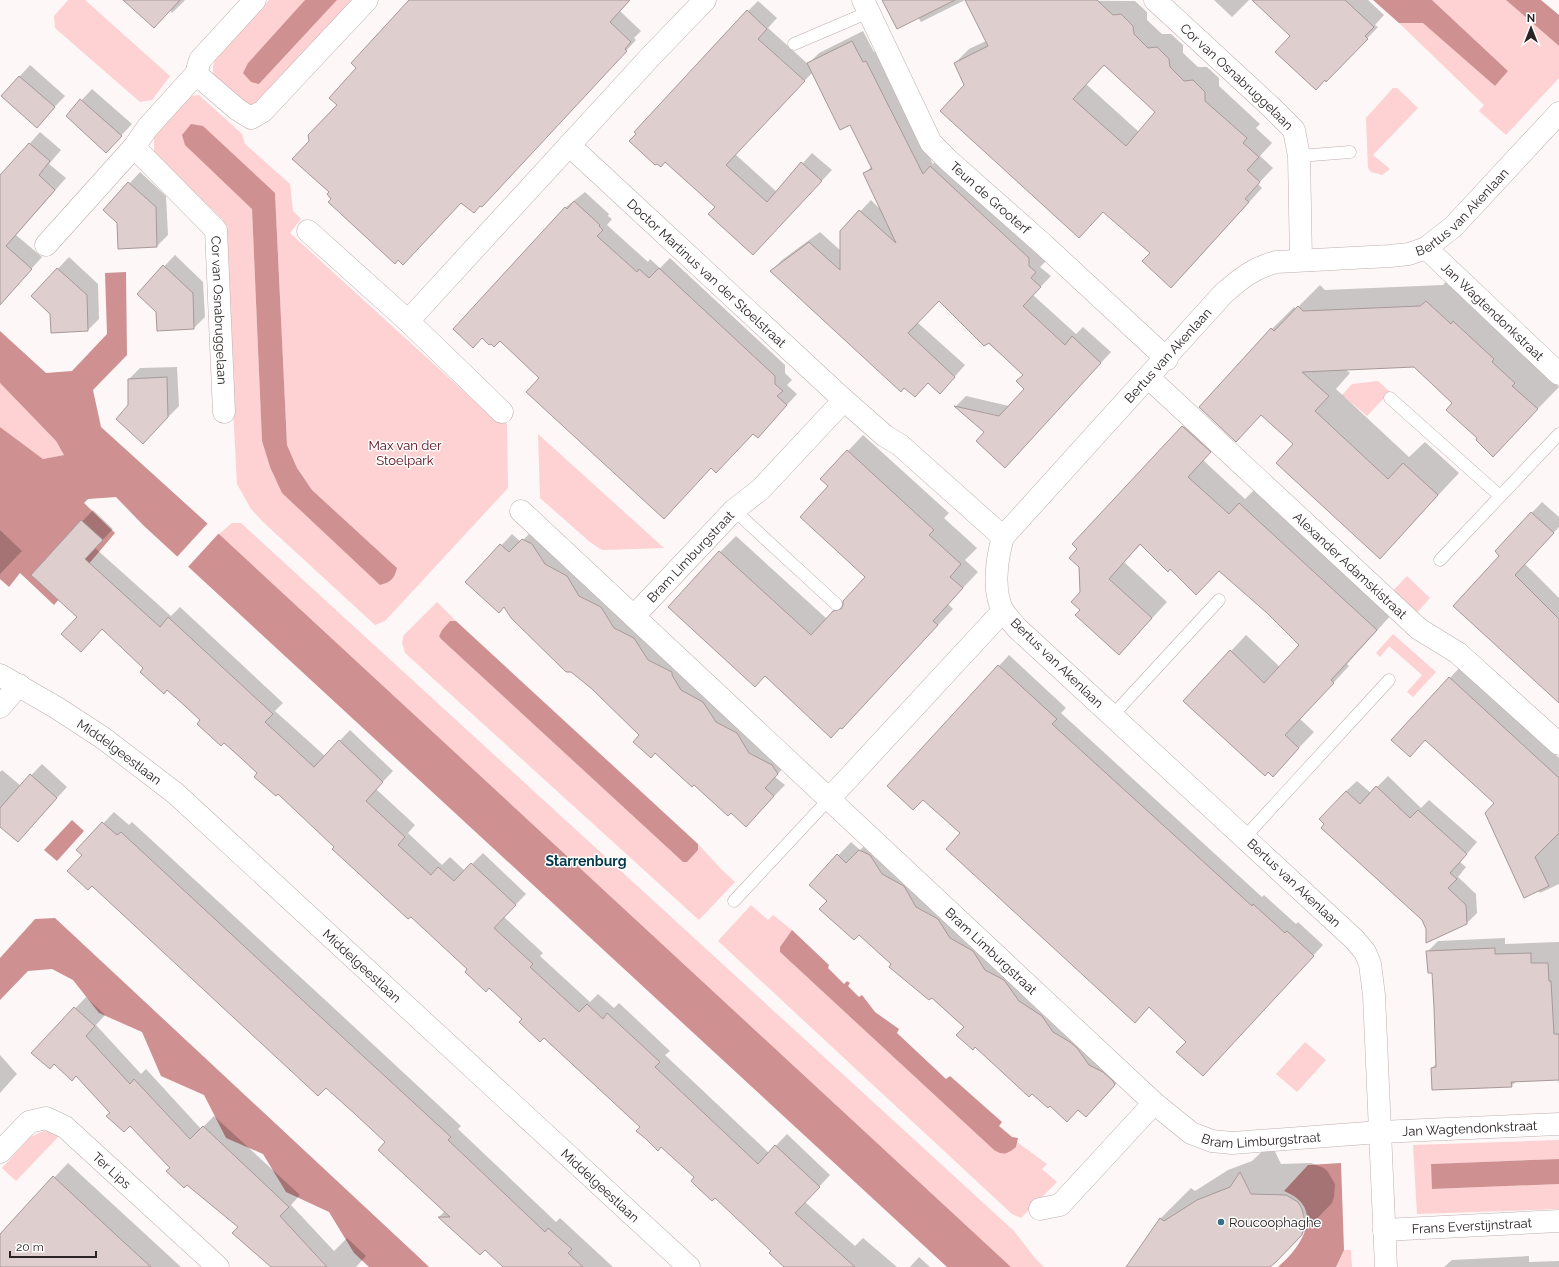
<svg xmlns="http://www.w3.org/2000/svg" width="1559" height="1267" viewBox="0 0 1559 1267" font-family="Raleway,sans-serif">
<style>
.green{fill:#fed1d2;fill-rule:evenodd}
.water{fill:#cf9091}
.pier{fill:#fdf7f7}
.shadow{fill:#0003;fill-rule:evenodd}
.building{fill:#decece;stroke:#a89999;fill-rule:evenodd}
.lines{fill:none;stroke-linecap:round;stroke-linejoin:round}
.lane-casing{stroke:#beafaf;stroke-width:13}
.street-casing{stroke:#beafaf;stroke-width:23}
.secondary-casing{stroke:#beafaf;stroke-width:23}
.lane{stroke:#fff;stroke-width:12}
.street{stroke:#fff;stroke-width:22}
.secondary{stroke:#fff;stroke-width:22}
.poi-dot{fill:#346f87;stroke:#fff;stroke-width:1.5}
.labels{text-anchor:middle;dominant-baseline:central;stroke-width:3;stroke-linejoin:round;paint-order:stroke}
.street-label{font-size:13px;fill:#2a2424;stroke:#fff}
.park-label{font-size:13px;fill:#550817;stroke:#fff}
.poi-label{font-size:13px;fill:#2a2424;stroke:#fff;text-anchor:start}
.neighbourhood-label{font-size:14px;font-weight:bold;fill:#03384a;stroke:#fff}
</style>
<rect width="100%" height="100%" fill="#fdf7f7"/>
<g class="green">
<path d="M68 0H85L170 76 152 100 140 102 55 28 54 16Z"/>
<path d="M269 0H305L248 63 259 84 337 0H358L262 103 247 106C228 91 203 82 217 56Z"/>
<path d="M1432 0H1507L1559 46V78L1506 135 1479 111 1484 105 1399 23 1423 22 1495 86 1508 71Z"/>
<path d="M1393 88H1397L1418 108 1373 155 1390 169 1382 175 1371 172 1368 168 1366 118Z"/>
<path d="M199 95 242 134 245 144 290 184 293 211 301 219 290 233 494 419H501L507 424 508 488 385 621 375 625 263 522 251 509 237 484 223 220 154 153V136L189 96ZM275 193 287 445 297 468 312 490 397 568 270 467 262 441 252 209Z"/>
<path d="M1378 381 1390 392 1367 416 1342 395 1352 384Z"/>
<path d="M0 383 56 441 64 455 43 459 0 427Z"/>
<path d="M538 434 664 548 602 550 590 542 540 498Z"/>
<path d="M232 523H241L1014 1231 1034 1257 1044 1267H1011L219 534Z"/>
<path d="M1407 576 1430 598 1412 618 1388 596Z"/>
<path d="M437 602 456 621H450L442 630 439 636 441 639 683 862 698 850V844L721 869 735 882 699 920 405 653 402 642 404 635Z"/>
<path d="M1393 634 1436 672 1413 697 1407 692 1422 675 1389 646 1380 657 1376 653Z"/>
<path d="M751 905 768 920 773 915 792 930 780 947V952L994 1150 1016 1147 1017 1142 1047 1164 1042 1169 1057 1182 1021 1218 1012 1214 718 941Z"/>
<path d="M1305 1042 1326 1060 1297 1092 1276 1074Z"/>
<path d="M44 1131 52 1132 59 1136 16 1181 2 1168 30 1137Z"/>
<path d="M1559 1140V1159L1431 1164 1433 1189 1559 1184V1209L1417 1214 1413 1145Z"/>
<path d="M1344 1250H1351L1352 1267H1336Z"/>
</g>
<g class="water">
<path d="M305 0H337L259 84 251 82 243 73 248 63Z"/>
<path d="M1373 0H1432L1508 71 1495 86 1423 23H1399Z"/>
<path d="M1506 0H1541L1559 15V46Z"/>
<path d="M191 124 203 126 275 193 287 445 297 468 312 490 397 568C394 579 391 582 380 585L282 493 270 467 262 441 252 209 185 145 182 135Z"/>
<path d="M126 272 127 355 93 390 101 427 219 534 1011 1267H947L143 525 116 497 88 499 84 503 115 533 54 605 20 573 9 587 0 579V427L43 459 64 455 56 441 0 383V331L46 373 72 371 107 334 105 273Z"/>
<path d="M450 621H456L698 844V850L687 862H683L441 639 439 636 442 630Z"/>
<path d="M72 820 84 831 57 861 44 850Z"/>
<path d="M55 918 425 1263 429 1267H369L354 1253 329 1212 286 1192 263 1154 226 1138 204 1095 161 1076 142 1032 99 1013 73 980 52 969 28 971 0 1000V958L35 919Z"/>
<path d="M792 930 829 965 828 968 844 984 847 981 850 983 848 986 859 997 862 995 875 1012 899 1029 897 1033 946 1079 950 1076 1002 1122 999 1126 1012 1137 1018 1138 1016 1147C1007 1154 1004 1156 994 1150L780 952V947Z"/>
<path d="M1559 1159V1184L1432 1189 1431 1164Z"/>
<path d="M1341 1163 1344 1250 1336 1267H1278C1303 1246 1326 1208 1284 1191L1308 1165Z"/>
</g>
<path class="pier" d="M209 522 220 532 187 568 176 558Z"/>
<g class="shadow">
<path d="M125 0H185L172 13 170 10Z"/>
<path d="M410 0H630L620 11 641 31 634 38 636 40 482 206 461 202 333 199 310 141 338 105 358 68Z"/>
<path d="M883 0H965L921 22 918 17Z"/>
<path d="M966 0 1135 1 1147 12V20L1162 34H1171L1183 45V53L1198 67H1207L1219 78V86L1260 124 1256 128 1272 143 1260 156 1273 168 1258 184 1262 188 1185 273 965 85 955 63 969 49 986 41ZM1105 64 1156 112 1139 132 1086 84Z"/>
<path d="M1214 0H1249L1232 17Z"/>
<path d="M1254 0H1368L1384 15 1375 25 1378 27 1337 70 1291 36Z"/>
<path d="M758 1 777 18 768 28 808 64 819 53 863 31 874 52 877 51 933 164 941 157 1046 261 1040 267 1051 276 1033 295 1076 334 1083 327 1111 352 1015 456 956 406 966 396 1009 406 1026 389 1024 375 939 300 917 322 965 365 950 382H928L772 270 782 260 820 232 841 251V232L871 200 882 211 865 173 872 166 851 124 813 72 735 154 777 192 812 153 832 170 763 243 716 207 748 11ZM983 412 1004 417 1003 418 986 414Z"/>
<path d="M30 65 65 96 47 115 2 96Z"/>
<path d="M92 89 132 124 117 140 67 116Z"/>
<path d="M40 132 61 150 49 164 66 178 16 235 42 257 7 296 0 290V177Z"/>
<path d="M140 172 166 196 168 235 157 246 118 222 105 210Z"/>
<path d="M585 192 609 214 608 216 612 219 607 225 648 262 650 259 660 268 670 258 785 365V373L792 380 787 385 797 394 768 426 753 432 712 467 540 378 500 340 482 337 454 329 566 207Z"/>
<path d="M175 255 203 282 205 317 194 328 157 312 138 294Z"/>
<path d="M69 257 98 284 99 319 88 330 51 314 32 296Z"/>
<path d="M1448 279 1559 387 1493 455 1479 438 1454 402 1414 366 1345 369 1350 373 1336 389 1409 457 1425 442 1459 473 1401 535 1261 414 1200 407 1272 329 1294 307 1296 309 1320 285 1325 290 1443 285Z"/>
<path d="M177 367 179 406 143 443 129 406V379L140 368Z"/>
<path d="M1198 411 1226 436 1203 460 1245 499 1256 488 1392 614 1347 664 1349 666 1300 719 1314 732 1273 775 1231 651 1246 635 1280 667 1301 645 1268 612 1219 570 1170 568 1141 544 1124 562 1167 602 1134 638 1081 610 1078 549 1074 544Z"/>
<path d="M863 435 949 513 944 518 977 548 965 560 978 572 948 604 953 609 842 728 765 675 720 552 736 536 827 619 866 577 830 486 848 451Z"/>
<path d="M1542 502 1559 517V527L1525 564 1559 598V702L1500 556 1496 551Z"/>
<path d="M93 510 113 529 95 548 171 616 180 607 283 703 275 711 325 756 350 730 393 771 376 789 415 825 408 833 442 865 450 857 465 871 483 853 526 894 504 917 543 953 540 956 590 1002 598 994 614 1008 619 1003 670 1051 665 1055 769 1153 787 1134 830 1175 805 1202 855 1246 863 1238 897 1267H785L773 1251 695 1177 336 847 102 628 78 617 32 575Z"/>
<path d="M534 529 788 763 775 777 785 785 757 814 732 812 694 784 505 606 499 612 467 582 512 534 521 542Z"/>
<path d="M0 530 22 551 0 574Z"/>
<path d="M1009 655 1066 708 1061 713 1262 897 1264 895 1296 924 1298 922 1323 945 1213 1065 1150 1006 1135 1022 962 833 923 799 888 786Z"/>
<path d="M1460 667 1559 758V886V884L1540 893 1496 803 1426 739 1393 740Z"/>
<path d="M42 764 67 787 18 841 0 826V772L2 770 21 786Z"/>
<path d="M1388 776 1421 808 1429 800 1477 842 1460 862 1466 867 1458 877 1476 894 1477 913 1466 924 1427 929 1346 791 1357 781 1371 793Z"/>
<path d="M114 812 129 825 132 822 323 998 461 1126 458 1129 556 1222 560 1218 613 1267H505L485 1248 439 1217 445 1211 386 1142 78 850Z"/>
<path d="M873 837 1128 1071 1099 1102 1078 1109 1050 1105 1032 1093 965 1027 892 964 811 884 851 842 860 850Z"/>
<path d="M1505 938V944L1559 942V1084L1558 1079 1517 1081 1511 1086 1432 1068 1437 1063 1433 972 1428 951 1438 941Z"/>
<path d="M86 997 105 1015 96 1025 141 1074 146 1069 201 1129 214 1116 300 1195 291 1205 334 1251 347 1238 366 1256 356 1267H281L240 1227 187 1184 131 1124 111 1113 76 1075 33 1053Z"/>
<path d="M0 1055 17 1074 0 1093Z"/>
<path d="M1271 1143 1281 1164 1311 1163 1324 1168 1328 1172 1335 1184 1334 1197 1332 1203 1286 1251 1268 1267H1136L1134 1257 1161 1218 1191 1188 1195 1191 1228 1170 1252 1161Z"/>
<path d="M68 1163 181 1267H0V1235Z"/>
<path d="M1529 1256V1262L1559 1261V1267H1444L1452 1260Z"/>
<path d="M919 1257 930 1267H910Z"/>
</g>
<g class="building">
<path d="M123 0H180L154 28Z"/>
<path d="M409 0H630L610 22 631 42 625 49 627 51 482 207 480 206 474 213 461 203 403 265 398 260 395 264 328 202 331 199 327 194 329 192 292 159 309 141 308 135 337 105 329 98 356 68 351 63Z"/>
<path d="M882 0H955L897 29Z"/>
<path d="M965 0H1097L1113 15 1121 14 1133 26 1134 34 1148 48 1157 47 1169 59 1170 67 1184 81 1193 80 1205 92V101L1247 138 1243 143 1259 157 1247 170 1260 182 1245 199 1249 202 1171 288 1142 261 1150 253 1103 212 1079 238 940 111 964 85 954 63 988 46ZM1104 65 1155 112 1126 146 1073 99Z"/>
<path d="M1252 0H1345L1374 27 1365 36 1368 39 1326 82 1325 80 1316 90 1275 52 1290 36Z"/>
<path d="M747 10 767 29 758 39 805 81 726 165 767 202 801 162 822 181 753 255 708 214 715 207 665 162 661 167 657 164 655 165 629 141 636 134 634 132Z"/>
<path d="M852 41 863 62 866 61 923 174 930 166 1029 258V266L1036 272 1031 278 1041 287 1023 306 1065 345 1072 336 1101 363 1005 468 976 441 984 432 954 406 999 416 1024 389 1016 381 1023 375 989 343 984 346 939 301 908 333 955 377 940 394 928 383 915 397 904 388 901 392 770 271 809 242 840 270V231L859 210 896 243 863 173 872 169 850 125 840 130 807 63Z"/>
<path d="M19 76 55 107 37 128 1 96Z"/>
<path d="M80 99 122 136 106 153 66 116Z"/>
<path d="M29 143 50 161 39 175 55 190 6 246 32 269 0 305V175Z"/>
<path d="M128 182 156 207 157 247 118 249 117 223 103 210Z"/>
<path d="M574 201 600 225 599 226 603 230 597 236 637 272 639 269 649 278 659 268 775 376V384L783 391 777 396 787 405 758 438 753 434 716 473 711 468 664 519 526 392 539 378 500 341 494 347 491 344 489 345 482 338 473 348 453 329 565 207 567 209Z"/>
<path d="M163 265 193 293 194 329 157 331 156 312 137 294Z"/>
<path d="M57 268 87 295 88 331 51 333 50 314 31 296Z"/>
<path d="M1426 301 1451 324 1453 321 1494 359 1492 362 1515 383 1512 386 1538 409 1493 457 1476 440 1477 438 1446 410 1452 403 1414 367 1302 372 1329 396 1315 411 1388 479 1403 463 1438 495 1380 559 1276 463 1293 444 1261 415 1236 442 1199 407 1271 328 1274 331 1298 306 1303 311 1420 306Z"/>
<path d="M167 377 168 417 143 444 116 419 128 405V379Z"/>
<path d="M1182 426 1211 452 1188 477 1229 514 1239 503 1377 630 1331 680 1334 683 1285 735 1299 748 1273 777 1268 772 1265 776 1183 701 1230 650 1264 683 1299 645 1267 613 1219 571 1196 595 1170 569 1168 572 1140 544 1109 579 1152 618 1119 655 1075 615 1080 610 1071 602 1080 592 1079 567 1069 558 1077 549 1072 544Z"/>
<path d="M847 450 934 530 929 535 961 564 950 577 963 588 933 621 938 625 842 729 840 728 831 738 765 676 755 687 668 607 719 551 811 635 833 611 841 609 843 605V601L865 577 800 517 828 486 820 479Z"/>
<path d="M1531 512 1554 533 1515 575 1559 619V703L1453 606 1499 556 1495 551Z"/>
<path d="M81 520 103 540 85 559 160 627 168 617 273 714 265 722 314 767 339 740 383 782 366 801 405 837 398 845 431 875 438 867 454 881 471 863 516 905 494 928 533 964 530 967 579 1012 587 1004 603 1019 607 1013 660 1062 655 1067 758 1164 775 1145 820 1187 795 1213 855 1267H784L769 1253 771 1251 715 1198 712 1201 699 1189 691 1181 694 1177 661 1147 658 1151 646 1139 636 1131 640 1127 544 1038 540 1042 519 1022 522 1019 489 988 486 992 465 972 467 969 411 917 408 919 332 849 334 847 278 794 276 796 254 777 257 773 241 758 224 743 221 746 197 724 200 720 184 705 167 690 164 694 140 672 143 668 102 629 81 652 61 634 77 617 31 575Z"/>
<path d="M522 539 532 544 545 564 567 576 579 596 601 607 614 628 634 638 648 660 672 672V675L681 690 703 702 716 722 737 733 749 753 772 765 778 774 765 788 774 796 746 827 731 813 728 816 694 785 692 787 655 753 651 758 633 742 639 735 592 689 571 672H566L511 618 504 607 499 613 465 582 500 544 509 552Z"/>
<path d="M998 665 1057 719 1052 724 1252 906 1253 904 1285 933 1287 931 1314 956 1203 1076 1176 1052 1186 1042 1149 1007 1135 1023 946 849 960 833 923 800 913 810 887 786Z"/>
<path d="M1449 677 1559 778V833L1535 857 1549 886 1524 898 1485 813 1494 803 1425 740 1410 757 1391 740Z"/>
<path d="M30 774 57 798 18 842 0 827V808Z"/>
<path d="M1376 786 1410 818 1418 810 1467 854 1450 873 1457 879 1448 888 1466 905 1467 924 1426 943V929L1422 920 1321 828 1324 824 1319 819 1346 791 1360 804Z"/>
<path d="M102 822 117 835 121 832 312 1009 451 1137 448 1140 545 1232 548 1228 572 1249 568 1253 583 1267H503L485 1250 480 1255 438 1217H450L378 1150 385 1142 355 1114 326 1088 318 1096 92 886 88 890 67 871 82 855 76 850Z"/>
<path d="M859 850 870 855 882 874 904 886 916 907 938 919 950 938 973 951 985 970 1004 980 1019 1001 1042 1016 1053 1032 1070 1042 1077 1048 1089 1065 1103 1072 1113 1081 1115 1085 1086 1117 1078 1110 1067 1122 1050 1106 1048 1108 1032 1094 1029 1097 975 1047 973 1050 956 1035 964 1027 932 998 929 1000 889 967 891 964 859 935 854 940 819 909 827 901 809 885 837 854 846 863Z"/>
<path d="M1495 948V954L1531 953V963H1548L1549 981H1551L1554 1034H1559V1080L1511 1082 1512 1087 1432 1090 1431 1068 1436 1067 1434 1008 1432 973H1428L1426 951Z"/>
<path d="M74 1007 95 1026 86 1036 130 1084 134 1079 190 1139 203 1126 289 1207 280 1216 327 1267H271L232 1233 238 1227 187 1185 184 1188 166 1171 170 1168 130 1126 124 1132 106 1116 110 1113 76 1076 72 1081 54 1064 50 1069 31 1053Z"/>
<path d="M1240 1172 1251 1194 1286 1195 1298 1202 1302 1209 1305 1221 1302 1235 1276 1262 1270 1267H1126L1160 1218 1164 1221 1197 1200 1230 1187Z"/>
<path d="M53 1176 115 1234 151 1267H0V1234Z"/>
</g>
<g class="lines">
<defs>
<g id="lane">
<path d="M794 44 869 12"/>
<path d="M1299 156 1350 152"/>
<path d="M1390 398 1500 496"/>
<path d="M734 510 836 604"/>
<path d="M1440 560 1559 434"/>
<path d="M1112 716 1219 600"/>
<path d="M1245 837 1389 680"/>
<path d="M734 901 830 798"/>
</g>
<g id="street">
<path id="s1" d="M863 0 931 143 948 160 1044 245 1167 359"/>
<path id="s2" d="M1155 0 1271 107 1294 130 1299 156 1301 259"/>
<path d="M196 74 238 110 251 118 263 111 367 0"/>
<path id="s3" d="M569 145 844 400 885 436 900 445 1003 537"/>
<path id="s4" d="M134 147 216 230 224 412"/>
<path d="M308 231 408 321 502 412"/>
<path d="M46 245 134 147 148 127 196 74 200 60 255 0"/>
<path id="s5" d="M1426 248 1559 374"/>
<path d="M408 321 652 55 705 0"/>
<path id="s6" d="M1149 378 1419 629 1458 653 1559 744"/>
<path id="s7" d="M521 511 1154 1103 1191 1133 1212 1141 1232 1143 1380 1132 1559 1124"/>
<path id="s8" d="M634 616 734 510 761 489 844 400"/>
<path d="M0 707 19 685"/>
<path d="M830 798 1003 611"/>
<path id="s9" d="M0 1152 29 1122 46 1118 65 1127 218 1267"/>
<path d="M1040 1209 1060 1205 1154 1103"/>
<path id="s10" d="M1384 1230 1559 1221"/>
</g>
<g id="secondary">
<path id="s11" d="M0 675 57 708 103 738 175 793 689 1267"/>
<path id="s12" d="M1386 1267 1374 995 1370 964 1365 952 1354 939 1017 628C1013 623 1007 617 1003 611 992 590 997 558 1003 537L1223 294C1240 279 1253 268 1276 262L1390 256 1409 254 1426 248 1453 227 1559 113"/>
</g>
</defs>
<use href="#lane" class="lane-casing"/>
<use href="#street" class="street-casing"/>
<use href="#secondary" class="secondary-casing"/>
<use href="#lane" class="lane"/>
<use href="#street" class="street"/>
<use href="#secondary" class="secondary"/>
</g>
<circle class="poi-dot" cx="1221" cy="1222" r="4"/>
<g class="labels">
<g class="street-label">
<text stroke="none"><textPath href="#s2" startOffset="112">Cor van Osnabruggelaan</textPath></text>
<text stroke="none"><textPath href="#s1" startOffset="239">Teun de Grooterf</textPath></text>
<text stroke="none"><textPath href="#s12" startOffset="1482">Bertus van Akenlaan</textPath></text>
<text stroke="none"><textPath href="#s3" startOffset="188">Doctor Martinus van der Stoelstraat</textPath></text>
<text stroke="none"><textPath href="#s4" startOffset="197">Cor van Osnabruggelaan</textPath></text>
<text stroke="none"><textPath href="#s5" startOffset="92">Jan Wagtendonkstraat</textPath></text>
<text stroke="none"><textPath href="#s12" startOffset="1135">Bertus van Akenlaan</textPath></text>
<text stroke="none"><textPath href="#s8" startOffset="82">Bram Limburgstraat</textPath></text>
<text stroke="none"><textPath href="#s6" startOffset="275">Alexander Adamskistraat</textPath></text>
<text transform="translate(1057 663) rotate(44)">Bertus van Akenlaan</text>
<text stroke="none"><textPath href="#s11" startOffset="142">Middelgeestlaan</textPath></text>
<text transform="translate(1294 883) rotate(43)">Bertus van Akenlaan</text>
<text stroke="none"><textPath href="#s7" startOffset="644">Bram Limburgstraat</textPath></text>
<text stroke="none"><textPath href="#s11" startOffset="466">Middelgeestlaan</textPath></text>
<text stroke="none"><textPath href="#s7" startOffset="1195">Jan Wagtendonkstraat</textPath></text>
<text stroke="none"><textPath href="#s7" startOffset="986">Bram Limburgstraat</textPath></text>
<text stroke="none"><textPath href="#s9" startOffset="144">Ter Lips</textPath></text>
<text stroke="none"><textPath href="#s11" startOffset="790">Middelgeestlaan</textPath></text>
<text stroke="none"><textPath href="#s10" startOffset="88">Frans Everstijnstraat</textPath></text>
</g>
<g class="park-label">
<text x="405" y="445">Max van der<tspan x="405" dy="15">Stoelpark</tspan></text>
</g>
<g class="poi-label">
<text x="1229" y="1222">Roucoophaghe</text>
</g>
<g class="neighbourhood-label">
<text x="586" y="861">Starrenburg</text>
</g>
</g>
<g transform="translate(1531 28)" stroke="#ffffff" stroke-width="3" paint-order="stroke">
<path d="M0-3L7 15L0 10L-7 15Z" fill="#2a2424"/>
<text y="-6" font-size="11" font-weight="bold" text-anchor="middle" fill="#2a2424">N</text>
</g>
<path d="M10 1251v6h86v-6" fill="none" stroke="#2a2424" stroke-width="2"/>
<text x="16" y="1251" font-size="12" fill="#2a2424" stroke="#ffffff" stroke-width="3" paint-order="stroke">20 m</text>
</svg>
